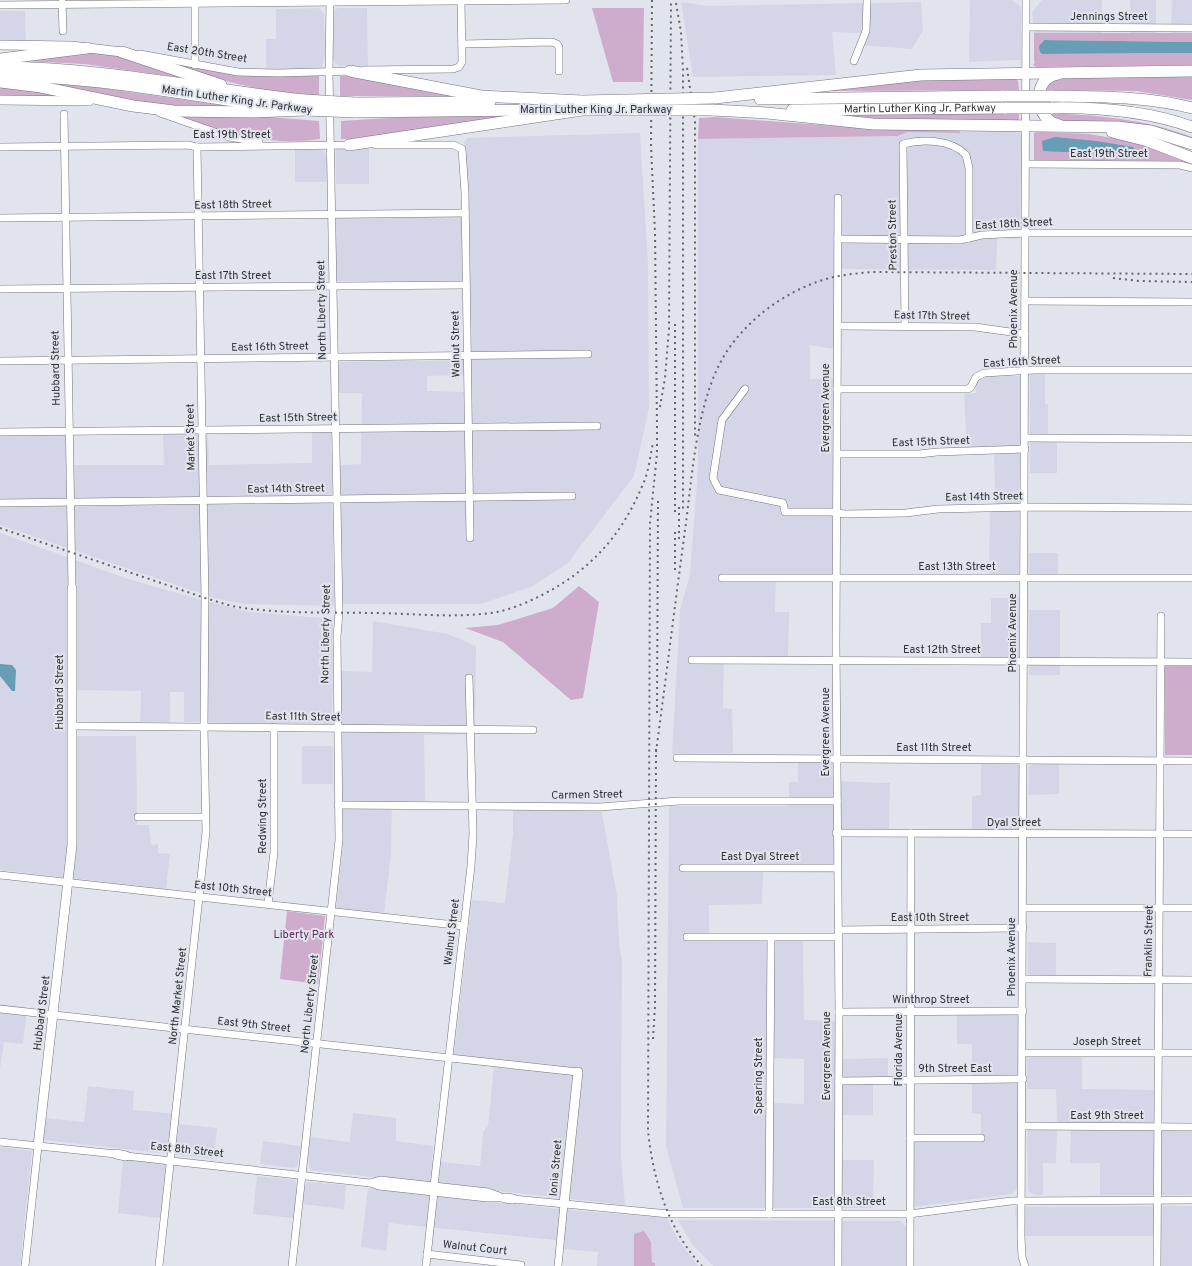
<svg xmlns="http://www.w3.org/2000/svg" width="1192" height="1266" viewBox="0 0 1192 1266" font-family="Overpass,sans-serif">
<style>
.built{fill:#d4d6e7;fill-rule:evenodd}
.green{fill:#ceaccb;fill-rule:evenodd}
.water{fill:#689db6}
.lines{fill:none;stroke-linecap:round;stroke-linejoin:round}
.minor-casing{stroke:#73747d;stroke-width:8}
.major-casing{stroke:#73747d;stroke-width:10}
.highway-casing{stroke:#73747d;stroke-width:12}
.minor{stroke:#fff;stroke-width:7}
.major{stroke:#fff;stroke-width:9}
.highway{stroke:#fff;stroke-width:11}
.rail{stroke:#63656a;stroke-width:2;stroke-dasharray:2 4;stroke-linecap:butt}
.highway-bridge-casing{stroke:#73747d;stroke-width:12;stroke-linecap:butt}
.highway-bridge{stroke:#fff;stroke-width:11}
.labels{text-anchor:middle;dominant-baseline:central;stroke-width:4;stroke-linejoin:round;paint-order:stroke}
.street-label{font-size:11px;fill:#2e2f32;stroke:#e2e4ed}
.park-label{font-size:11px;fill:#5b2b5a;stroke:#e2e4ed}
</style>
<rect width="100%" height="100%" fill="#e2e4ed"/>
<g class="built">
<path d="M970 0H1012L1020 6 1021 11V60L969 62Z"/>
<path d="M1042 0H1102V33H1034L1032 12Z"/>
<rect x="1130" y="0" width="26" height="33"/>
<path d="M1172 0H1192V33H1171Z"/>
<path d="M681 2 708 6 921 2 923 30 912 49 858 45 863 33 832 32 836 75 693 77Z"/>
<path d="M319 8 324 14 325 53 322 67 319 69 266 70V39H276V9Z"/>
<path d="M339 8H367L368 66H339L335 63 333 58V15L335 9Z"/>
<path d="M0 11H25L26 43H0Z"/>
<path d="M959 127 1016 129 1021 134 1020 239 997 238 996 270 835 269V349L810 345V379L834 378V574H776L775 612H789L788 657H724L723 708 732 709 733 753 672 754 680 610 690 574 698 469V139L898 136 907 132 959 133Z"/>
<path d="M640 133 648 263 649 408 634 476 567 564 531 587 481 604H342L340 465 361 464 362 393H339V362L472 360 470 281H336V218L469 216 464 142 468 138ZM464 375 465 392 427 391V376Z"/>
<path d="M369 148V184H336V149Z"/>
<path d="M295 149H319L324 151 327 159V182H295Z"/>
<path d="M1030 373H1045V404H1048V435H1057V473H1030Z"/>
<path d="M984 376H1020V421L1022 440 1020 474 1019 574H989L990 505H995L994 448H967L964 394 976 393V385L978 379Z"/>
<path d="M331 431 334 606 244 604 214 598 0 525V436L65 435 66 465H164L163 434H208L209 465 312 463V432Z"/>
<path d="M0 533 128 579 198 599 250 612 333 619 332 724 184 722V692H170V722H140L141 691 69 690 68 736H136L137 825H149L151 845 158 844V853L170 854 166 889 0 870Z"/>
<rect x="1029" y="553" width="29" height="21"/>
<path d="M991 598H1019V657L981 658V623H991Z"/>
<rect x="1029" y="610" width="31" height="65"/>
<path d="M373 621 448 634 476 646 475 734 424 735 425 801H392L391 855 384 913 336 908 343 843 340 671 372 672Z"/>
<rect x="302" y="746" width="31" height="38"/>
<path d="M798 762H834V781L890 783 889 830H834V873L763 872 762 904 709 905V940L803 941 804 1020 843 1021 842 1059 888 1058V1083L873 1084V1115H842V1160H874L873 1208H683L666 1147 669 806H789V782H798ZM768 1058 804 1059V1104L768 1103Z"/>
<path d="M981 763H1019V830H972V796L981 795Z"/>
<path d="M1032 764H1059V794L1028 795 1029 767Z"/>
<path d="M513 802H600L617 896 619 943 622 960 621 1156 625 1205 310 1170 308 1158 310 1137 350 1142 353 1113 396 1118V1141L433 1146 432 1161 480 1166 483 1132 488 1126 494 1067 453 1062 472 900 505 903 513 834Z"/>
<path d="M1028 942 1056 943V976H1028Z"/>
<path d="M0 1004 27 1007 23 1044 4 1042 0 1069Z"/>
<path d="M957 1014H1018V1188L1012 1194 906 1208 907 1141 981 1140V1114L972 1113V1044H957Z"/>
<path d="M1082 1054V1089L1156 1090 1155 1130 1192 1129V1195H1100V1163H1070L1071 1123 1057 1122 1056 1163H1043V1195H1035L1028 1191 1027 1122H1057L1056 1089H1027V1055Z"/>
<path d="M88 1086 134 1091 133 1110 179 1114V1124L217 1128 214 1159 43 1140 46 1118 84 1122Z"/>
<path d="M263 1141 301 1146 297 1167 293 1168 260 1164Z"/>
<path d="M0 1147 32 1151 20 1266H0Z"/>
<path d="M123 1159 166 1164 160 1218 118 1213Z"/>
<path d="M257 1176 295 1180 297 1185 294 1218 253 1214Z"/>
<path d="M307 1182 346 1185 344 1209 302 1204 305 1186Z"/>
<path d="M368 1188 569 1210 667 1218 678 1240 698 1266H655V1263L652 1262 651 1242 634 1234V1266H597L598 1252 564 1249 565 1241 389 1223 386 1251 361 1247Z"/>
<path d="M1192 1206V1266H1154V1236H1017L1015 1207Z"/>
<path d="M678 1220 901 1221 906 1227 907 1266H713L691 1243Z"/>
</g>
<g class="green">
<path d="M592 8H644L643 82H613Z"/>
<path d="M1034 33H1192V42L1044 40 1041 43 1042 54 1192 53V65L1045 67 1040 69 1033 65 1035 62 1034 61Z"/>
<path d="M93 52 122 55 191 79 84 64 22 61Z"/>
<path d="M161 60 243 75 319 76V95C259 93 217 80 161 60Z"/>
<path d="M1192 75V100L1136 91 1045 90 1053 80 1060 77Z"/>
<path d="M340 76H355L457 96H340Z"/>
<path d="M900 79H1016L1018 81 1019 90 831 91 832 90Z"/>
<path d="M42 83 74 84 234 107 169 108Z"/>
<path d="M0 86 92 99 0 96Z"/>
<path d="M1047 113C1096 115 1146 119 1192 137V139L1120 123 1059 121Z"/>
<path d="M799 114H1019V120L877 121Z"/>
<path d="M174 115 271 117 319 121 320 139C265 147 224 132 174 115Z"/>
<path d="M522 115 357 139H341V121L404 117Z"/>
<path d="M715 117 862 128 959 127 960 133 907 132 898 136 698 139 699 118Z"/>
<path d="M1041 130V132L1089 134 1146 144 1192 162V165L1180 161 1034 160V133ZM1133 147V152H1063Z"/>
<path d="M579 586 599 602 583 698 571 700 503 642 465 628 498 625 553 608Z"/>
<rect x="1165" y="666" width="27" height="89"/>
<path d="M287 911 325 916 318 984 280 979Z"/>
<path d="M644 1231 651 1242 652 1262 655 1263V1266H634V1234Z"/>
</g>
<g class="water">
<path d="M1044 40 1192 42V53L1042 54 1040 52 1039 46Z"/>
<path d="M1055 137 1096 141 1133 147 1136 151 1063 152 1043 151 1042 141Z"/>
<path d="M0 664 12 665 16 670 15 691H12L0 676Z"/>
</g>
<g class="lines">
<defs>
<g id="minor">
<path d="M62 2 63 31"/>
<path d="M195 4V65"/>
<path d="M0 5 566 0"/>
<path d="M1027 27 1192 28"/>
<path d="M462 44 552 42 557 44 559 47V71"/>
<path d="M140 54 238 72 279 73 354 71"/>
<path d="M854 61 866 31 867 0"/>
<path d="M364 70 453 69 459 67 462 62 461 1"/>
<path d="M160 113 229 137 259 142"/>
<path d="M64 114 72 588"/>
<path d="M376 145H454L462 149 465 193 470 538"/>
<path d="M0 147 188 145 197 147 352 145"/>
<path d="M1026 164 1180 165 1192 168"/>
<path d="M0 218 465 213"/>
<path d="M838 239 960 240 982 235 1026 233H1192"/>
<path d="M0 289 466 285"/>
<path d="M1025 301 1192 302"/>
<path d="M838 326 975 327 1025 334"/>
<path d="M905 326 903 144C922 139 951 139 966 155L969 168V238"/>
<path d="M0 361 588 354"/>
<path d="M745 389 722 420 713 478 719 490 783 503 785 512H831L845 514 906 513 938 509 1031 507 1192 508"/>
<path d="M837 389H968L971 387 976 377 984 373 1035 370H1192"/>
<path d="M0 432 597 426"/>
<path d="M1025 438 1192 439"/>
<path d="M837 454H919L937 452 1025 449"/>
<path d="M0 503 572 496"/>
<path d="M722 578H1192"/>
<path d="M692 660 1192 662"/>
<path d="M72 726 533 730"/>
<path d="M677 758 1192 761"/>
<path d="M338 805 600 807 679 801H837"/>
<path d="M138 817H205"/>
<path d="M836 833 1192 834"/>
<path d="M683 868H837"/>
<path d="M0 875 464 926"/>
<path d="M268 904 274 852V727"/>
<path d="M1023 908H1192"/>
<path d="M838 930 1023 928"/>
<path d="M687 937H838"/>
<path d="M1023 979 1192 980"/>
<path d="M0 1009 578 1072"/>
<path d="M839 1012 1023 1011"/>
<path d="M1023 1053H1192"/>
<path d="M839 1081 1023 1079"/>
<path d="M1022 1126 1192 1127"/>
<path d="M910 1138H981"/>
<path d="M0 1142 116 1154"/>
<path d="M126 1156 370 1183 379 1186 487 1198H505"/>
<path d="M370 1183 380 1180 488 1192 499 1196"/>
<path d="M434 1186 471 866 473 834 469 678"/>
<path d="M513 1199 669 1214H909L1011 1201 1192 1200"/>
<path d="M769 1214 771 938"/>
<path d="M427 1254 521 1265"/>
<path d="M25 1266 38 1146"/>
<path d="M159 1266 206 832 204 727 205 598 197 147"/>
<path d="M292 1266 339 840 337 637 339 612 329 72 330 0"/>
<path d="M426 1266 434 1192"/>
<path d="M558 1266 564 1204"/>
<path d="M838 1266 839 1012 836 645 838 198"/>
<path d="M910 1266 911 833"/>
<path d="M1025 1266 1022 1257 1021 1236 1026 0"/>
<path d="M1157 1266 1161 616"/>
</g>
<g id="major">
<path d="M0 45 71 46 122 52"/>
<path d="M0 100 89 101"/>
<path d="M38 1146 72 845V588"/>
<path d="M116 1154 126 1156"/>
<path d="M505 1198 513 1199"/>
<path d="M564 1204 578 1072"/>
</g>
<g id="highway">
<path d="M122 52 221 85"/>
<path d="M0 59 87 48"/>
<path d="M0 67C103 68 203 89 305 100"/>
<path d="M350 71 481 96 582 101"/>
<path d="M1058 74C1031 78 1034 120 1059 125"/>
<path d="M1 76C93 76 178 94 269 106"/>
<path d="M0 82 41 87 133 106 174 111 252 112 305 110"/>
<path d="M1051 96C1099 97 1146 96 1192 108"/>
<path d="M715 98 921 75 1192 71"/>
<path d="M760 99 1003 96"/>
<path d="M355 103 490 102"/>
<path d="M1051 108C1099 107 1147 111 1192 127"/>
<path d="M712 110 767 113 873 124 1118 127 1151 131 1192 144"/>
<path id="s1" d="M792 110 1006 108"/>
<path d="M355 112 545 110"/>
<path d="M1112 132 1148 141 1192 158"/>
<path d="M349 145 582 110"/>
</g>
</defs>
<use href="#minor" class="minor-casing"/>
<use href="#major" class="major-casing"/>
<use href="#highway" class="highway-casing"/>
<use href="#minor" class="minor"/>
<use href="#major" class="major"/>
<use href="#highway" class="highway"/>
<g class="rail">
<path d="M652 0 651 146 655 233 657 427V453L650 523 648 1131C653 1179 668 1230 702 1266"/>
<path d="M676 3 681 32 683 70V511"/>
<path d="M687 68 695 122V437"/>
<path d="M1113 278 1139 281 1192 282"/>
<path d="M660 407 665 378 669 329 671 0"/>
<path d="M675 512V322"/>
<path d="M0 528 205 598C216 601 226 605 237 607 281 614 326 612 370 613 412 613 455 619 497 612 512 609 528 602 542 595 591 570 622 535 643 484 649 471 650 456 653 443"/>
<path d="M675 532V570"/>
<path d="M679 539V505"/>
<path d="M657 713 658 501"/>
<path d="M656 752C666 678 675 604 685 530 693 474 696 391 732 344 757 311 797 284 839 276 850 274 861 273 872 272L1192 274"/>
<path d="M653 1039 655 1006 656 747"/>
</g>
<defs>
<g id="highway-bridge">
<path d="M1003 96H1051"/>
<path d="M305 100 355 103"/>
<path d="M582 101 715 98"/>
<path d="M1006 108H1051"/>
<path d="M305 110 355 112"/>
<path d="M582 110H712"/>
</g>
</defs>
<use href="#highway-bridge" class="highway-bridge-casing"/>
<use href="#highway-bridge" class="highway-bridge"/>
</g>
<g class="labels">
<g class="street-label">
<text x="1109" y="17">Jennings Street</text>
<text transform="translate(207 53) rotate(9)">East 20th Street</text>
<text transform="translate(237 100) rotate(8)">Martin Luther King Jr. Parkway</text>
<text stroke="none"><textPath href="#s1" startOffset="128">Martin Luther King Jr. Parkway</textPath></text>
<text x="596" y="110">Martin Luther King Jr. Parkway</text>
<text x="232" y="135">East 19th Street</text>
<text x="1109" y="154">East 19th Street</text>
<text transform="translate(233 205) rotate(-1)">East 18th Street</text>
<text transform="translate(1014 224) rotate(-3)">East 18th Street</text>
<text transform="translate(893 235) rotate(-91)">Preston Street</text>
<text x="233" y="276">East 17th Street</text>
<text transform="translate(1014 309) rotate(-90)">Phoenix Avenue</text>
<text transform="translate(322 310) rotate(-91)">North Liberty Street</text>
<text transform="translate(932 316) rotate(1)">East 17th Street</text>
<text transform="translate(456 344) rotate(-91)">Walnut Street</text>
<text transform="translate(270 347) rotate(-1)">East 16th Street</text>
<text transform="translate(1022 362) rotate(-3)">East 16th Street</text>
<text transform="translate(56 368) rotate(-91)">Hubbard Street</text>
<text transform="translate(826 408) rotate(-90)">Evergreen Avenue</text>
<text transform="translate(298 418) rotate(-1)">East 15th Street</text>
<text transform="translate(191 437) rotate(-91)">Market Street</text>
<text transform="translate(931 442) rotate(-2)">East 15th Street</text>
<text transform="translate(286 489) rotate(-1)">East 14th Street</text>
<text transform="translate(984 497) rotate(-1)">East 14th Street</text>
<text x="957" y="567">East 13th Street</text>
<text transform="translate(1013 633) rotate(-90)">Phoenix Avenue</text>
<text transform="translate(326 634) rotate(-89)">North Liberty Street</text>
<text x="942" y="650">East 12th Street</text>
<text transform="translate(60 692) rotate(-90)">Hubbard Street</text>
<text transform="translate(303 717) rotate(1)">East 11th Street</text>
<text transform="translate(826 732) rotate(-90)">Evergreen Avenue</text>
<text x="934" y="748">East 11th Street</text>
<text transform="translate(587 795) rotate(-1)">Carmen Street</text>
<text transform="translate(263 816) rotate(-90)">Redwing Street</text>
<text x="1014" y="823">Dyal Street</text>
<text x="760" y="857">East Dyal Street</text>
<text transform="translate(233 889) rotate(6)">East 10th Street</text>
<text x="930" y="918">East 10th Street</text>
<text transform="translate(452 932) rotate(-83)">Walnut Street</text>
<text transform="translate(1149 941) rotate(-89)">Franklin Street</text>
<text transform="translate(1012 957) rotate(-90)">Phoenix Avenue</text>
<text transform="translate(178 996) rotate(-84)">North Market Street</text>
<text x="931" y="1000">Winthrop Street</text>
<text transform="translate(310 1004) rotate(-84)">North Liberty Street</text>
<text transform="translate(42 1013) rotate(-83)">Hubbard Street</text>
<text transform="translate(254 1025) rotate(6)">East 9th Street</text>
<text x="1107" y="1042">Joseph Street</text>
<text transform="translate(899 1050) rotate(-90)">Florida Avenue</text>
<text transform="translate(827 1056) rotate(-90)">Evergreen Avenue</text>
<text x="955" y="1069">9th Street East</text>
<text transform="translate(759 1076) rotate(-90)">Spearing Street</text>
<text x="1107" y="1116">East 9th Street</text>
<text transform="translate(187 1150) rotate(6)">East 8th Street</text>
<text transform="translate(556 1168) rotate(-85)">Ionia Street</text>
<text x="849" y="1202">East 8th Street</text>
<text transform="translate(475 1248) rotate(6)">Walnut Court</text>
</g>
<g class="park-label">
<text x="304" y="935">Liberty Park</text>
</g>
</g>
</svg>
